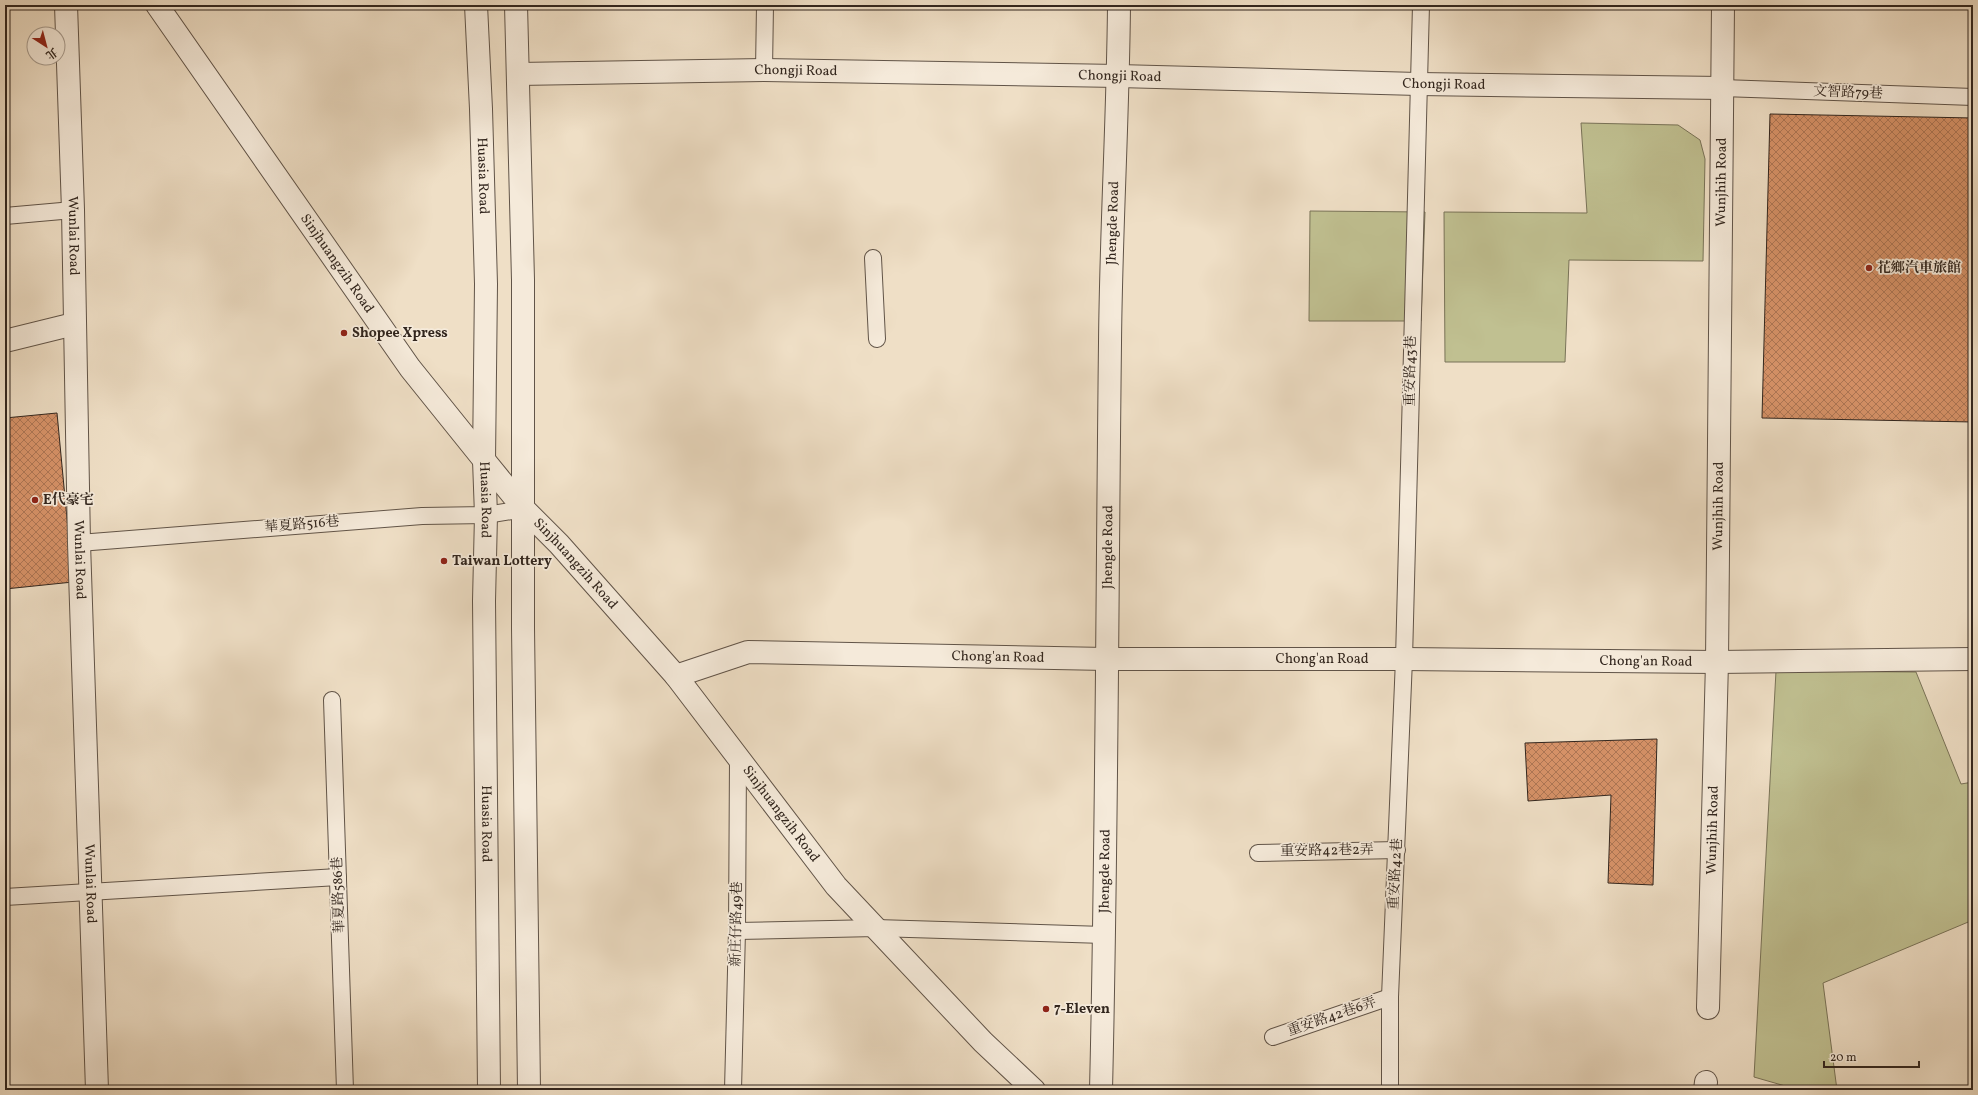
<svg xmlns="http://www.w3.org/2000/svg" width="1978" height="1095" viewBox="0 0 1978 1095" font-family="Vollkorn,'Noto Serif TC',serif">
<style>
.grass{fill:#c0c091;stroke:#797358}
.building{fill:url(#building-cross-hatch);stroke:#32261e}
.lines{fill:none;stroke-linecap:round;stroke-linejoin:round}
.service-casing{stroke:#615448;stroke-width:18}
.minor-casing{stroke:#615448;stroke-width:24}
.tertiary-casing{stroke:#615448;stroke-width:24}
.service{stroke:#f5eada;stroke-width:16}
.minor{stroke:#f5eada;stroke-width:22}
.tertiary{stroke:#f5eada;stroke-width:22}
.poi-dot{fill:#8f2418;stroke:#f5eada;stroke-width:1.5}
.labels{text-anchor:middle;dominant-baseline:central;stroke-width:3.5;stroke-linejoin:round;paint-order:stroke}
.street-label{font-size:14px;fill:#32261e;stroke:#f5eada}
.poi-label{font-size:14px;font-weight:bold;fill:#32261e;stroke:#f5eada;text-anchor:start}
</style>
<defs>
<pattern id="building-cross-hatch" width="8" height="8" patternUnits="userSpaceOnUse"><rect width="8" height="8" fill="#d59167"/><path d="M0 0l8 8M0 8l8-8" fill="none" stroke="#ad7654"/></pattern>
</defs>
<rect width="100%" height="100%" fill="#efdfc6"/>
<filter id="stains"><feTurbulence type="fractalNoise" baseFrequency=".005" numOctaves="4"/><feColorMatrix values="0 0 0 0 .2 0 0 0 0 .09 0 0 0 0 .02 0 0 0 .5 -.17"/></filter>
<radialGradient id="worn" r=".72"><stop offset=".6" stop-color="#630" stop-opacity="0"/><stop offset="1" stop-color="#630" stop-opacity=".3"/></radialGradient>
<g class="grass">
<path d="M1581 123 1678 125 1700 140 1705 159 1703 261 1569 260 1565 362H1445L1444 212 1587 213Z"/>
<path d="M1310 211 1425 212 1421 321H1309Z"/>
<path d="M1776 671 1916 672 1961 784 1973 782V920L1823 983 1837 1090H1799L1754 1077Z"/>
</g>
<g class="building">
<path d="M1770 114 1973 118V422L1762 418Z"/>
<path d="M57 413 73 582 5 589V418Z"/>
<path d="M1657 739 1653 885 1608 883 1611 795 1528 801 1525 743Z"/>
</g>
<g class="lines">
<defs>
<g id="service">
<path d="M764 70 765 5"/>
<path d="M1722 88 1973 97"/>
<path d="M5 216 73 210"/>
<path d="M873 258 877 339"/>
<path d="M79 543 422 516 486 515 524 509"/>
<path d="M332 700 345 1090"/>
<path d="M1258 853 1397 850"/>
<path d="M5 897 338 877"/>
<path d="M737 931 876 928 1104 935"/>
<path d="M1273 1037 1390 997"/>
<path d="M733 1090 737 931 738 759"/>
<path d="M1390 1090V997L1404 659 1421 5"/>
</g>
<g id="minor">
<path id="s1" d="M66 5 73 210 79 543 97 1090"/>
<path id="s2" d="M157 5 410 368 484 460 524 509 559 544 676 676 836 886 983 1042 1034 1090"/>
<path id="s3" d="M518 74 764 70 1118 76 1418 84 1722 88"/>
<path d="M5 341 74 324"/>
<path id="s4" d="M676 676 748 652 1106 659H1404L1717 662 1973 659"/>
<path id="s5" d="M1708 1008 1717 662 1723 5"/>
<path id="s6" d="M1101 1090C1107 841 1107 592 1110 343 1111 230 1118 118 1119 5"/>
<path d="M1705 1090 1706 1082"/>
</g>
<g id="tertiary">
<path id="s7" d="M476 5 481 109 486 284 484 460 486 515 484 601 489 1090"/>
<path d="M516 5 523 280V628L529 1090"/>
</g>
</defs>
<use href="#service" class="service-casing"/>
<use href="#minor" class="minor-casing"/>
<use href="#tertiary" class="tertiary-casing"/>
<use href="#service" class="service"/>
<use href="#minor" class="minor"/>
<use href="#tertiary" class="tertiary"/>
</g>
<g class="poi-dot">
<circle cx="1869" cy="268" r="4"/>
<circle cx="344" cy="333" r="4"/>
<circle cx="35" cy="500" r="4"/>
<circle cx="444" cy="561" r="4"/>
<circle cx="1046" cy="1009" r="4"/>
</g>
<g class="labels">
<g class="street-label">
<text stroke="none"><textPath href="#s3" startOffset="278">Chongji Road</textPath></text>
<text stroke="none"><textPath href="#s3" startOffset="602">Chongji Road</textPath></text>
<text stroke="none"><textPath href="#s3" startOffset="926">Chongji Road</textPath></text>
<text transform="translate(1848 93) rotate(2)">文智路79巷</text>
<text stroke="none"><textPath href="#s7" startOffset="171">Huasia Road</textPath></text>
<text stroke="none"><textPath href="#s5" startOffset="826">Wunjhih Road</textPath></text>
<text stroke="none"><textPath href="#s6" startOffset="867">Jhengde Road</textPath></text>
<text stroke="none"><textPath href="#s1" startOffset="231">Wunlai Road</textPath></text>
<text stroke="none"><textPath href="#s2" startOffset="315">Sinjhuangzih Road</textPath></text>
<text transform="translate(1411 371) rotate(-89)">重安路43巷</text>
<text stroke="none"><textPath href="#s7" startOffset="495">Huasia Road</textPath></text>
<text stroke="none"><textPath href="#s5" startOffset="502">Wunjhih Road</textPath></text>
<text transform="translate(302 525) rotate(-5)">華夏路516巷</text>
<text stroke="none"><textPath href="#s6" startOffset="543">Jhengde Road</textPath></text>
<text stroke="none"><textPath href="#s1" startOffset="555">Wunlai Road</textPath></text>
<text stroke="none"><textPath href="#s2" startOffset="699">Sinjhuangzih Road</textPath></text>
<text stroke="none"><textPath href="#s4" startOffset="326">Chong'an Road</textPath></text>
<text stroke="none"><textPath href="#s4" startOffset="650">Chong'an Road</textPath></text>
<text stroke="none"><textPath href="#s4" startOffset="974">Chong'an Road</textPath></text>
<text stroke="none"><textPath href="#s2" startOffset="1023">Sinjhuangzih Road</textPath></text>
<text stroke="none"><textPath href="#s7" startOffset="819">Huasia Road</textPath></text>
<text stroke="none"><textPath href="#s5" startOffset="178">Wunjhih Road</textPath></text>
<text transform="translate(1327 851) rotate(-1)">重安路42巷2弄</text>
<text stroke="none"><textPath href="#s6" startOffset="219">Jhengde Road</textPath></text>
<text transform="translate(1396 874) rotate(-87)">重安路42巷</text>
<text stroke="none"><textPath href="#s1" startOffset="879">Wunlai Road</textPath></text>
<text transform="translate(339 895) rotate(-92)">華夏路586巷</text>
<text transform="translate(737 924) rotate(-89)">新庄仔路49巷</text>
<text transform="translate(1332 1017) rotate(-19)">重安路42巷6弄</text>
</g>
<g class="poi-label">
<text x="1877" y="268">花鄉汽車旅館</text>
<text x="352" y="333">Shopee Xpress</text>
<text x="43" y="500">E代豪宅</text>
<text x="452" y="561">Taiwan Lottery</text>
<text x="1054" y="1009">7-Eleven</text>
</g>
</g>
<rect width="1978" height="1095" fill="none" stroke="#efdfc6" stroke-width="20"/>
<rect x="6" y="6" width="1966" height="1083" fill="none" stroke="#32261e" stroke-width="2"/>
<rect x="10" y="10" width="1958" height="1075" fill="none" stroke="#32261e"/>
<g transform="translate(46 46) rotate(144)"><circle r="19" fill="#f5eada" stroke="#a79c8f"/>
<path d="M0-3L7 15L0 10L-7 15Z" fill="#8f2418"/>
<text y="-6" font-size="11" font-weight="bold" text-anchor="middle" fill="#32261e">北</text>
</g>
<path d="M1824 1061v6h95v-6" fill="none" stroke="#32261e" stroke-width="2"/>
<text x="1830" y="1061" font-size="12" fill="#32261e" stroke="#f5eada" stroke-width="3" paint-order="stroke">20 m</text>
<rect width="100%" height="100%" filter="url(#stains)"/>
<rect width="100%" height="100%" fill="url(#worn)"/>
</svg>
